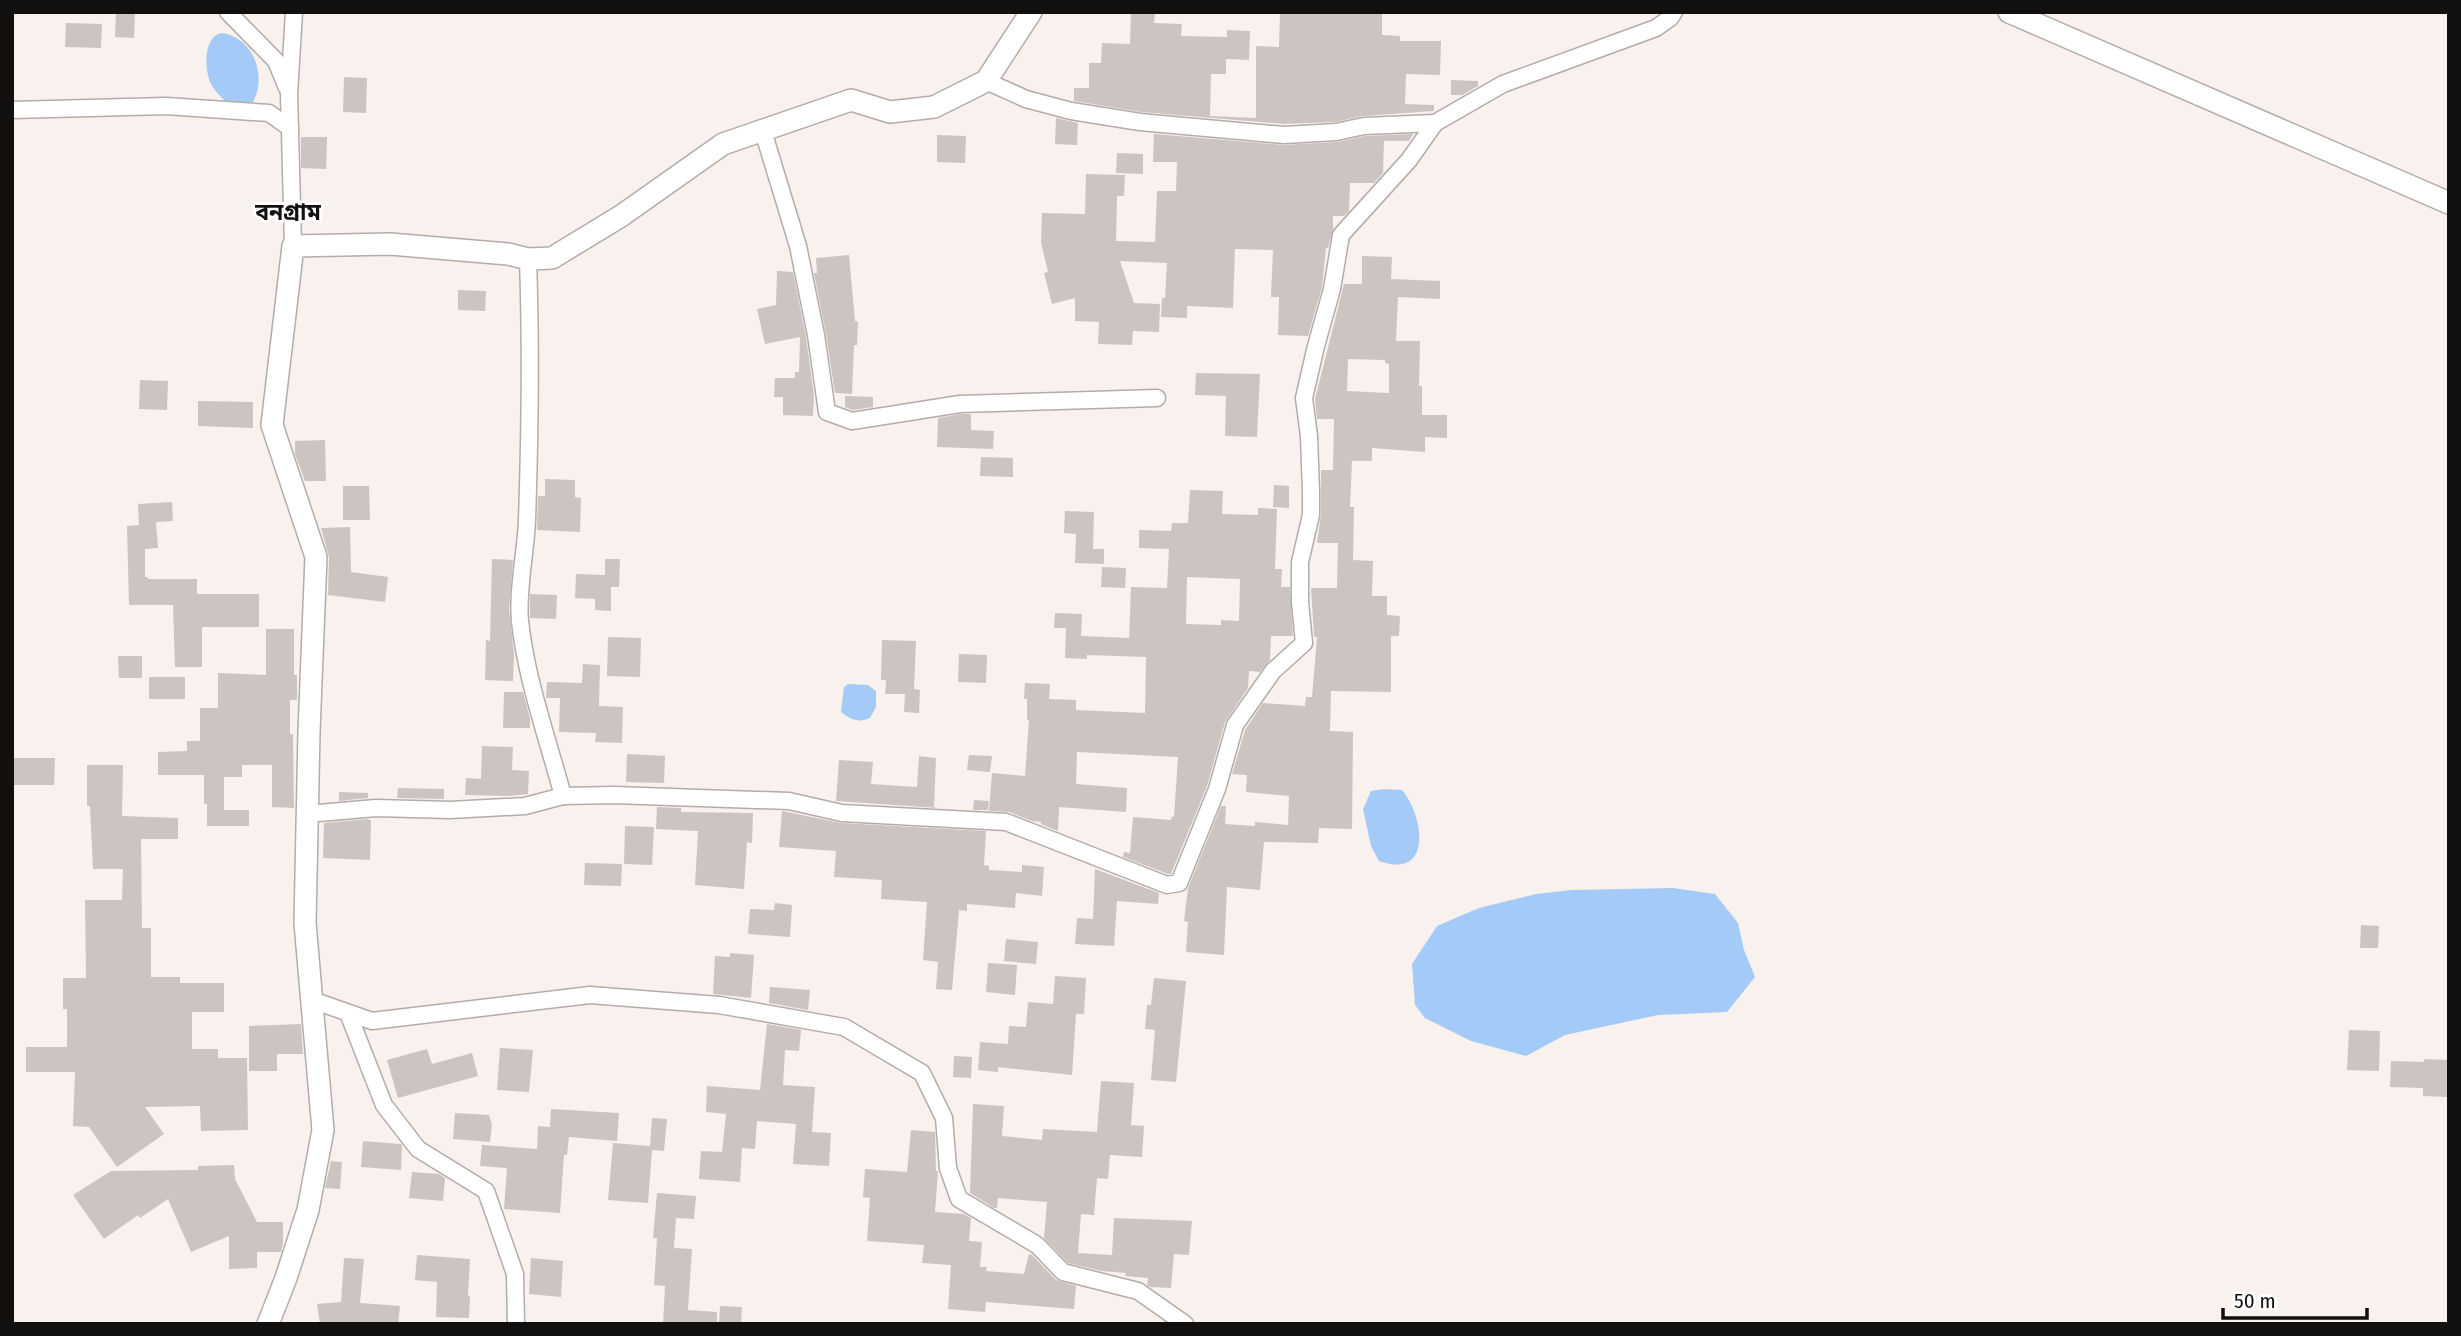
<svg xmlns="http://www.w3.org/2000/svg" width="2461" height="1336" viewBox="0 0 2461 1336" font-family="'Fira Sans Condensed','Noto Sans Bengali',sans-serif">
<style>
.water{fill:#a4caf7}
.building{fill:#cbc4c1;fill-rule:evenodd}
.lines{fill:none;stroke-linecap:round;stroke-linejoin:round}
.street-casing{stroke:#b3aca9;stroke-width:19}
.secondary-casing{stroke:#b3aca9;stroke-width:24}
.street{stroke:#fff;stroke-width:16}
.secondary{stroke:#fff;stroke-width:21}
.labels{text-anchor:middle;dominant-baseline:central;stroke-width:6;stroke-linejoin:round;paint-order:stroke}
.quarter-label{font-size:23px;font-weight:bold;fill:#120f0f;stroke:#fff}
</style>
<rect width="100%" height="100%" fill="#f8f1ee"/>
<g class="water">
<path d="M222 33C252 37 268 75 253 102H226C220 96 215 91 211 84 204 70 203 36 222 33Z"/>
<path d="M848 684 868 685 876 691V707L870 718C859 723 851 720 841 712L844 687Z"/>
<path d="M1384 789 1402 790C1425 818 1432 880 1379 861L1371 846 1363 809 1371 791Z"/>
<path d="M1673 888 1715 894 1738 923 1744 950 1755 977 1727 1012 1658 1015 1565 1035 1526 1056 1471 1041 1425 1018 1415 1005 1412 964 1437 926 1479 908 1536 894 1572 890Z"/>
</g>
<g class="building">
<path d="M116 12H135L134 38 115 37Z"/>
<path d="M1280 12 1382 14V35L1400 36V41H1441L1440 75 1406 74 1405 104 1434 105V111L1363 116 1335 122 1284 124 1141 112 1074 101V88H1089V63H1101L1102 43 1130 44 1131 13H1155L1154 23 1182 24 1181 36 1227 37V30L1250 31 1249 60 1226 59V74H1211L1210 116 1256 118V46L1279 47Z"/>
<path d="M66 23 102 24 101 48 65 47Z"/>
<path d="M344 77 367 78 366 113 343 112Z"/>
<path d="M1451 80 1478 81V86L1462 95H1451Z"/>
<path d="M1056 118 1078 123 1077 145 1055 144Z"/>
<path d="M1154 134 1284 145 1337 142 1365 136 1413 134 1409 141H1384L1383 173 1374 183H1350L1349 211 1344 216H1333V229L1328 248H1326L1322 287 1308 336 1278 335 1279 297H1271L1273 250 1235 249 1233 308 1187 306V318L1161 317 1162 298H1165L1167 263 1120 261 1134 303 1160 304 1159 332 1133 331 1132 345 1098 344 1099 322 1075 321V298L1052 304 1044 273 1048 272 1041 243 1042 213 1085 214 1086 174 1125 175 1124 196H1117L1116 241 1155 242 1157 191H1176L1177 162H1153Z"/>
<path d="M937 135 966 136 965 163 937 162Z"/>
<path d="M301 137H327L326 169 301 168Z"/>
<path d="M1117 153 1143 154V174L1116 173Z"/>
<path d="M849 255 855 321 858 322 857 345H854L852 394 835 393 826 334 814 273H817L816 258Z"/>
<path d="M1362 256 1392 257 1391 279 1440 281V299L1398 297 1396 341H1420L1419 386H1422V415H1447V438L1425 437V452L1372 448V461H1352L1350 507H1354L1353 560 1373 561 1372 596H1387V615L1400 616 1399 636H1391V692L1331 691 1330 731 1353 732 1352 829 1319 828 1318 843 1264 842 1260 890 1227 887 1224 955 1186 952 1188 922 1184 921 1188 888 1221 806H1226L1225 824 1255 826V822L1288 825 1289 796 1246 792 1247 775 1232 774 1245 730 1263 703 1305 706 1306 697H1312L1317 637H1314L1311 588H1337L1338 543H1317L1321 515V470H1333L1334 419H1317L1315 399 1344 284H1362ZM1348 359 1385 360V363L1389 364V393L1347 391Z"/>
<path d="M777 271 793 272 806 337 814 396 813 416 783 415V397H774L775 378H795V372H799L800 337 765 344 757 309 776 305Z"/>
<path d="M458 290 486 291 485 311 458 310Z"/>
<path d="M1196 373 1260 374 1257 437 1225 436 1226 396 1195 395Z"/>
<path d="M140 380 168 381 167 410 139 409Z"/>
<path d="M845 396 873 397V407L853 410 845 407Z"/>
<path d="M198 401 253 402V428L198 426Z"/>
<path d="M961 414H971V430L994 431 993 449 937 447 938 418Z"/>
<path d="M325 440 326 481H305L295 454V441Z"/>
<path d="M981 457 1013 458V477L980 476Z"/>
<path d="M545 479 575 480V497L581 498 580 532 537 530 538 496H545Z"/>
<path d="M1274 485 1289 486V508L1273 507Z"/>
<path d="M343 486H369L370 520H343Z"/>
<path d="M1190 490 1223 491 1222 514 1258 515V508L1277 509 1275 569H1282L1281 587H1290L1293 636H1271L1270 660 1260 672 1249 671 1248 688 1225 722 1207 786 1171 874H1168L1123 857 1124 852 1130 853 1133 817 1171 820 1172 816 1174 817 1178 757 1077 752 1076 784 1127 788 1126 812 1059 807 1058 831 1041 824V822L1032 821 1009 812 989 811 992 773 1025 776 1029 720H1027V699H1024L1025 683 1050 684 1049 699 1076 700V710L1145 713 1146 657 1087 655V659L1065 658 1066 628H1054L1055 613 1082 614 1081 636 1129 638 1131 587 1167 588 1169 549 1139 548V530L1171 531 1172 523H1188ZM1187 577 1240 579 1239 621 1221 620V625L1186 624Z"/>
<path d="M172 502 173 521 156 522 158 548 145 549V577H148V579H197V594H259V627H202V667H175L173 605H129L127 526 139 525 138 504Z"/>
<path d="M1065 511 1094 512 1093 549H1104V564L1075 563 1076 534 1064 533Z"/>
<path d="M350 527 351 572 388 577 385 602 328 595 329 557 321 528Z"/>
<path d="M492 559 513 560 509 609 514 654 513 681 485 680 486 640 490 641Z"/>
<path d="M605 559H620L619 587H611V611L595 610V599L575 598 576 574 605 575Z"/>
<path d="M1102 567 1126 568 1125 588 1101 587Z"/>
<path d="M530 594 557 595 556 619 530 618Z"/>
<path d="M266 629H294V675H297V700H290V734H293L294 808 272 807V765H242V777H224V810H249V826H207V804H204V775H158V752L187 751V741H200V708H218V673L266 675Z"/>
<path d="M608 637 641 638 640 677 607 676Z"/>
<path d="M882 640 916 641 914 689 920 690 919 713 904 712 905 694H885L886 680H881Z"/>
<path d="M959 654 987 655 986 683 958 682Z"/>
<path d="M118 656H142V678H119Z"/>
<path d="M583 664 600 665 599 706 623 707 622 743 595 742 596 733 559 732 560 698H546L547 682 582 683Z"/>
<rect x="149" y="677" width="36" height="22"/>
<path d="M504 692H523L530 719V728H503Z"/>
<path d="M482 746 513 747 512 770 529 771 528 794 510 796 465 795 466 778 481 779Z"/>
<path d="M627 754 665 756 664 783 626 782Z"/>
<path d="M969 755 992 756 990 772 967 770Z"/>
<path d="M919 756 936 758 934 807 938 808 836 801 839 760 873 762 871 784 917 787Z"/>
<path d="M12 758H55L54 785H12Z"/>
<path d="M87 765H123L122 816 178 818V839H141L142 928H151V977H180V983H224V1012H192V1049H218V1058H247L248 1130 201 1131 200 1106 145 1107 164 1134 117 1167 89 1127 73 1126 75 1072H26V1047H67V1009H63V978H86L85 900H122L123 869H93L90 806H87Z"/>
<path d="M398 788 444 789V799L397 798Z"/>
<path d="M339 792 368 793V798L339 801Z"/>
<path d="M974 800 989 801 988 810H973Z"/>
<path d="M657 807 681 808V812L753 813 752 843 747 842 744 889 695 885 698 831 656 829Z"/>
<path d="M782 811 841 823 986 831 984 865 989 866V870L1022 872V865L1044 867 1042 896 1016 893 1015 908 967 904V911L959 910 952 990 936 989 938 962 923 960 927 902 881 899 882 880 834 877 836 851 779 847Z"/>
<path d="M367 819 371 820 370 860 323 858 324 823Z"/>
<path d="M625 826 654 827 652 865 624 864Z"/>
<path d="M585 863 622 864 621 886 584 885Z"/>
<path d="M1095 869 1159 893 1158 904 1117 901 1114 946 1075 944 1077 918 1093 919Z"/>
<path d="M775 903 792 905 790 937 748 934 750 909 774 910Z"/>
<path d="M2361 925 2379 926 2378 948H2360Z"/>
<path d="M1006 939 1038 942 1036 964 1004 961Z"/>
<path d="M730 953 754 955 751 998 713 994 715 956 730 957Z"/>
<path d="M988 963 1017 965 1015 995 986 992Z"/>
<path d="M1055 976 1086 978 1084 1014H1076L1072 1075 998 1067V1072L978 1070 980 1042 1008 1044 1009 1026 1026 1027 1028 1002 1053 1004Z"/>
<path d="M1154 978 1186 981 1176 1082 1151 1080 1155 1030 1145 1029 1147 1005H1151Z"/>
<path d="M770 987 810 990 808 1010 769 1003Z"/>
<path d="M301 1024 303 1054H277V1071H249V1026Z"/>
<path d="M767 1024 801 1030 799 1051 785 1050 783 1085 815 1087 812 1132 831 1133 829 1166 793 1164 796 1124 757 1121 755 1149 742 1148 740 1182 699 1179 701 1151 722 1152 726 1114 706 1112 707 1086 760 1090Z"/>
<path d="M2349 1030 2380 1031 2379 1071 2347 1070Z"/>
<path d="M500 1048 533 1050 529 1092 497 1090Z"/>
<path d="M427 1049 432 1064 472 1053 478 1076 398 1098 387 1060Z"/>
<path d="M954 1056 972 1057 971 1078 953 1077Z"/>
<path d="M2424 1059 2449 1060V1097L2423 1096V1088L2390 1087 2391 1061 2424 1062Z"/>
<path d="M1101 1081 1134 1083 1131 1125 1144 1126 1142 1157 1110 1155 1108 1179 1097 1178 1094 1215 1081 1214 1078 1253 1112 1255 1114 1218 1192 1221 1189 1255 1174 1254 1171 1288 1150 1287 1147 1285 1148 1278 1125 1276 1126 1273 1102 1271 1068 1263 1044 1238 1047 1202 998 1198 997 1208H994L970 1193 973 1104 1004 1106 1002 1136 1042 1140 1043 1129 1097 1132Z"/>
<path d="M551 1109 619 1113 617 1141 569 1137 567 1155H564L560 1213 504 1209 507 1168 480 1166 482 1145 537 1149 538 1126 550 1127Z"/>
<path d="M455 1113 489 1115 492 1125 490 1142 453 1139Z"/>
<path d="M652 1118 667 1119 664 1151 652 1150 648 1203 608 1200 613 1143 650 1146Z"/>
<path d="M911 1130 935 1132 936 1171H938L935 1212 964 1214 971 1218 969 1241 982 1242 980 1267H987L986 1271 1024 1274 1029 1254 1032 1255 1056 1280 1076 1286 1074 1309 986 1302 985 1312 948 1309 951 1265 922 1263 924 1245 867 1241 870 1198 863 1197 865 1169 907 1172Z"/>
<path d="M363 1141 401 1144 402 1146 401 1170 361 1167Z"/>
<path d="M331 1161 342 1162 340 1189 325 1188Z"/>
<path d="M234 1165 235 1179 257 1222H283V1244L281 1252H257V1268L229 1269V1236L191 1252 168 1199 140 1218 138 1215 104 1239 73 1195 111 1171 198 1170V1166Z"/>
<path d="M412 1172 439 1174 445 1178 443 1201 409 1198Z"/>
<path d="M657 1193 696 1196 694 1219 676 1218 674 1248 692 1249 688 1310 717 1312V1324H663L665 1286 654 1285 657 1238H653Z"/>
<path d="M417 1255 470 1259 468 1296H470L469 1318 436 1317 437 1282 415 1280Z"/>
<path d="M344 1258 364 1259 360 1303 400 1306 398 1324H320L317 1304 341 1302Z"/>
<path d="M531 1258 563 1261 561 1297 529 1294Z"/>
<path d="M720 1306 742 1307 741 1324H719Z"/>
</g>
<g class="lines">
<defs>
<g id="street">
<path d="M228 12 276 61 287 88"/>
<path d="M986 81 1026 99 1071 111 1140 122 1284 135 1336 132 1364 126 1435 123 1503 84 1656 28 1670 18 1674 12"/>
<path d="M12 110 166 106 269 113 290 128"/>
<path d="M763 131 798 246 816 335 827 412 852 421 960 404 1157 398"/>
<path d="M293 246 289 94 294 12"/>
<path d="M528 259C531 346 530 433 527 520 526 550 517 592 520 621 526 679 548 740 563 796"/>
<path d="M307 814 376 808 450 810 525 806 563 796 614 795 789 801 842 813 1006 822 1167 885 1179 883 1217 789 1235 725 1273 671 1304 643 1300 602V562L1311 515V492L1309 436 1304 398 1316 346 1332 289 1341 235 1409 160 1435 123"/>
<path d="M312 1000 372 1021 590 995 719 1005 844 1027 922 1073 944 1118 948 1168 959 1199 1037 1245 1063 1272 1138 1291 1185 1324"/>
<path d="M348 1013 384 1105 418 1149 486 1191 515 1274 516 1324"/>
</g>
<g id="secondary">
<path d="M2009 12 2449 203"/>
<path d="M268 1324 286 1278 308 1210 323 1130 305 923 309 732 316 557 272 425 293 246 390 244 508 254 528 259 552 258 621 216 723 144 851 100 890 112 934 107 986 81 1031 12"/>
</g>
</defs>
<use href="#street" class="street-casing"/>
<use href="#secondary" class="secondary-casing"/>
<use href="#street" class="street"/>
<use href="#secondary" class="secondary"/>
</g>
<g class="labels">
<g class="quarter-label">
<text x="288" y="212">বনগ্রাম</text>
</g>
</g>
<rect width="2461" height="1336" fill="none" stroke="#120f0f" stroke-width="28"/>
<path d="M2223 1308v10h144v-10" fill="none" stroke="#120f0f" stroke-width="3.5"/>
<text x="2234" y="1308" font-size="21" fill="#120f0f" stroke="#ffffff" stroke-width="5" paint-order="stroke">50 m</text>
</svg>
